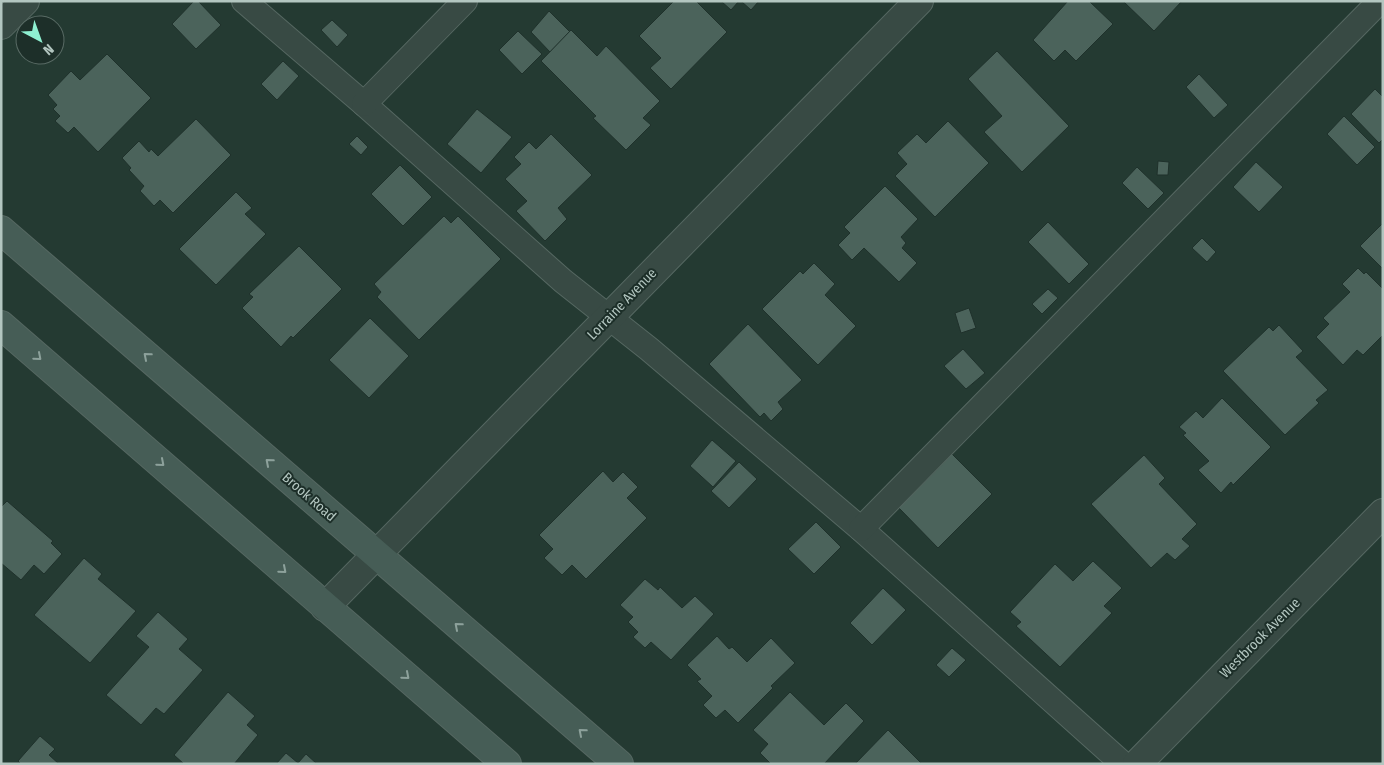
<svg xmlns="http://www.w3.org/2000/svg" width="1384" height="765" viewBox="0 0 1384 765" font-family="'Fira Sans Condensed',sans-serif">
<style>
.building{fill:#4b635b;stroke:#1f312b}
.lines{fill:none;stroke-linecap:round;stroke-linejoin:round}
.service-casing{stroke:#566862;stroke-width:26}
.minor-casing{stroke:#566862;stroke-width:30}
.tertiary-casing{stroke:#566862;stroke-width:30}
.secondary-casing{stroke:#566862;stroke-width:30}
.service{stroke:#384a44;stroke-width:24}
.minor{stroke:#384a44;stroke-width:28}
.tertiary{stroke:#384a44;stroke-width:28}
.secondary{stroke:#465d56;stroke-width:28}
.oneway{stroke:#8da19b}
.labels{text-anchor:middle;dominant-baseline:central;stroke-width:4;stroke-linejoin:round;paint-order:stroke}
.street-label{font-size:14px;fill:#b3c6c0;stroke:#1d2f29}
</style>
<rect width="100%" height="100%" fill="#243a32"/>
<g class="building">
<path d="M194 1H198L221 25 196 49 172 24Z"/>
<path d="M674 1H696L727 32 671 89 650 68 661 58 639 36Z"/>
<path d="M721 1H739L731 10Z"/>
<path d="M741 1H759L751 10Z"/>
<path d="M1068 1H1089L1113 24 1076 61 1065 50 1054 61 1033 40Z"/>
<path d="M1123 1H1182L1154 31Z"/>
<path d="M549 11 570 32 550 52 531 32Z"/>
<path d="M332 20 348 35 337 47 321 30Z"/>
<path d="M571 30 597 56 606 46 660 101 643 118 651 125 626 150 593 118 596 116 541 61Z"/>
<path d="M518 31 542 54 522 74 499 50Z"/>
<path d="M997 51 1069 126 1022 172 984 132 1002 116 968 79Z"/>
<path d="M107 54 151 98 98 152 74 127 68 133 55 121 60 116 53 109 57 105 48 95 71 71 80 80Z"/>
<path d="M283 61 299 76 277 100 261 84Z"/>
<path d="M1199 74 1228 105 1214 118 1186 87Z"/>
<path d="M1375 89 1383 97V139L1379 143 1351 114Z"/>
<path d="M477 109 512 137 481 173 447 144Z"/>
<path d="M1344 116 1375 147 1357 165 1327 134Z"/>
<path d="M196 119 231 155 173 213 160 200 154 206 140 191 144 186 129 170 131 168 122 158 139 141 149 152 151 149 158 156Z"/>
<path d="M948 121 989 163 935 217 895 176 907 164 897 153 917 134 926 143Z"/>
<path d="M551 134 592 175 558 208 567 219 545 241 516 211 527 201 505 179 521 164 514 157 529 142 536 149Z"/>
<path d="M357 136 368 147 361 155 349 144Z"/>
<path d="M1158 161 1169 162 1168 175H1157Z"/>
<path d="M1256 162 1283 187 1259 212 1233 187Z"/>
<path d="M400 165 432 197 403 226 371 194Z"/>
<path d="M1137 167 1164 193 1148 209 1122 183Z"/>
<path d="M885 186 918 219 901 237 906 243 902 248 917 263 899 282 864 248 852 260 838 245 850 233 844 227Z"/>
<path d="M236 192 252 208 245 214 266 234 216 285 179 249Z"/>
<path d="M444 216 451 223 458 216 501 259 419 340 377 297 381 292 374 284Z"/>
<path d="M1048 222 1089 264 1069 284 1028 242Z"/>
<path d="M1383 223V269L1360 246Z"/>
<path d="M1202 238 1216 252 1207 262 1192 248Z"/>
<path d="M299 246 342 289 293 338 291 336 281 347 242 308 253 297 249 294Z"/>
<path d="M814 263 835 284 825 295 856 326 818 365 762 309 800 271 803 274Z"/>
<path d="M1358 268 1364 274 1366 272 1383 289V335L1363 355 1357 350 1343 365 1316 337 1329 324 1323 318 1350 292 1342 284Z"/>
<path d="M1048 289 1058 298 1042 314 1032 304Z"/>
<path d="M969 308 976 328 961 333 955 313Z"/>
<path d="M370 318 409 356 369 398 329 360Z"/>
<path d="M748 324 802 380 778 402 783 409 771 421 764 413 760 417 709 364Z"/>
<path d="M1279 325 1303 351 1296 357 1328 390 1316 400 1319 403 1285 435 1223 371 1269 327 1273 331Z"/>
<path d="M963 349 985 373 966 389 944 366Z"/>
<path d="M1222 398 1271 447 1233 485 1231 482 1221 493 1198 470 1209 461 1183 435 1186 433 1179 427 1196 411 1203 418Z"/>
<path d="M712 440 736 461 713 487 690 466Z"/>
<path d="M952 454 992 494 938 548 899 508Z"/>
<path d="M1144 455 1165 478 1159 484 1197 524 1182 539 1190 546 1175 560 1167 553 1151 568 1091 504Z"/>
<path d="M739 462 757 479 729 508 711 491Z"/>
<path d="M603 471 613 482 623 472 638 487 627 498 647 518 586 579 572 565 562 575 544 558 553 549 539 535Z"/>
<path d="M7 501 53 541 51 543 62 554 44 574 34 565 21 580 1 563V507Z"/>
<path d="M816 522 841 547 814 574 788 549Z"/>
<path d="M84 558 102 574 98 579 136 611 90 663 34 615Z"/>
<path d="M1093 561 1122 588 1104 606 1112 613 1060 667 1016 626 1021 622 1010 612 1055 564 1073 581Z"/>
<path d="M645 579 658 590 660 587 682 608 695 596 714 614 671 660 651 642 645 648 633 637 638 632 628 622 633 617 620 605Z"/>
<path d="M883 588 906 610 872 645 850 623Z"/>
<path d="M158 612 188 639 179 649 203 670 164 714 156 708 141 725 106 695 149 647 136 636Z"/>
<path d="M717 636 729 649 732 647 747 662 771 638 795 663 771 686 773 688 738 723 725 710 716 718 703 705 712 696 697 681 701 679 687 665Z"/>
<path d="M952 648 966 660 949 677 936 665Z"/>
<path d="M228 692 255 716 247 725 258 735 234 764H184L174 755Z"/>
<path d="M790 692 824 725 846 703 864 721 824 764H771L760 753 768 744 753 730Z"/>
<path d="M888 730 922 764H855Z"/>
<path d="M40 736 55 749 49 755 59 764H21L18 761Z"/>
<path d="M286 753 298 763 306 754 317 764H276Z"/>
</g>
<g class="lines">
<defs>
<g id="service">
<path d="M244 1 364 104 563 281 649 349 861 529 1123 764"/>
<path d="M364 104 465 1"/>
<path d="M861 529 1380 1"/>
</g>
<g id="minor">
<path d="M1 25 25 1"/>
<path d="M325 607 919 1"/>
</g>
<path id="tertiary" d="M1137 764 1383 513"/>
<g id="secondary">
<path d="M1 230 619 764"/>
<path d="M1 325 507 764"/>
</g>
</defs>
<use href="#service" class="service-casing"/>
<use href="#minor" class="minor-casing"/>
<use href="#tertiary" class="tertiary-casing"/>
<use href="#secondary" class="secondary-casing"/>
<use href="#service" class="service"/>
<use href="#minor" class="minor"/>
<use href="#tertiary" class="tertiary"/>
<use href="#secondary" class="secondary"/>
</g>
<defs><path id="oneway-chevron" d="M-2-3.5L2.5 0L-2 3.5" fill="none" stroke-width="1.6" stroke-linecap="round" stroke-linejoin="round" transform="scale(1.25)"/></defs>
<g class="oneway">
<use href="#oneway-chevron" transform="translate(147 356) rotate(-139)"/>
<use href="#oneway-chevron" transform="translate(38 357) rotate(41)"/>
<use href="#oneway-chevron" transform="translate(269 462) rotate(-139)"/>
<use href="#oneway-chevron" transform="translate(161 463) rotate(41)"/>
<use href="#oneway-chevron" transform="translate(283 570) rotate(41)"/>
<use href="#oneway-chevron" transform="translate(458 626) rotate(-139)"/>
<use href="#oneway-chevron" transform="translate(406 676) rotate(41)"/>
<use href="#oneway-chevron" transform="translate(582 732) rotate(-139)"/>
</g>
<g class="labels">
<g class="street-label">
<text transform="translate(622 304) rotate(-46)">Lorraine Avenue</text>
<text transform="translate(309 497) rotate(41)">Brook Road</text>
<text transform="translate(1260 638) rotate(-45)">Westbrook Avenue</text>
</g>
</g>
<rect width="1384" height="765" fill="none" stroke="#b3c6c0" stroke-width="5"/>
<g transform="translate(40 40) rotate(139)"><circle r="24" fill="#1d2f29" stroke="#596b65"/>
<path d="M0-4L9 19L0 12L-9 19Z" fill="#8ef0d1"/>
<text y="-8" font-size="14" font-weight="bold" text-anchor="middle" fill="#b3c6c0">N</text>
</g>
</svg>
